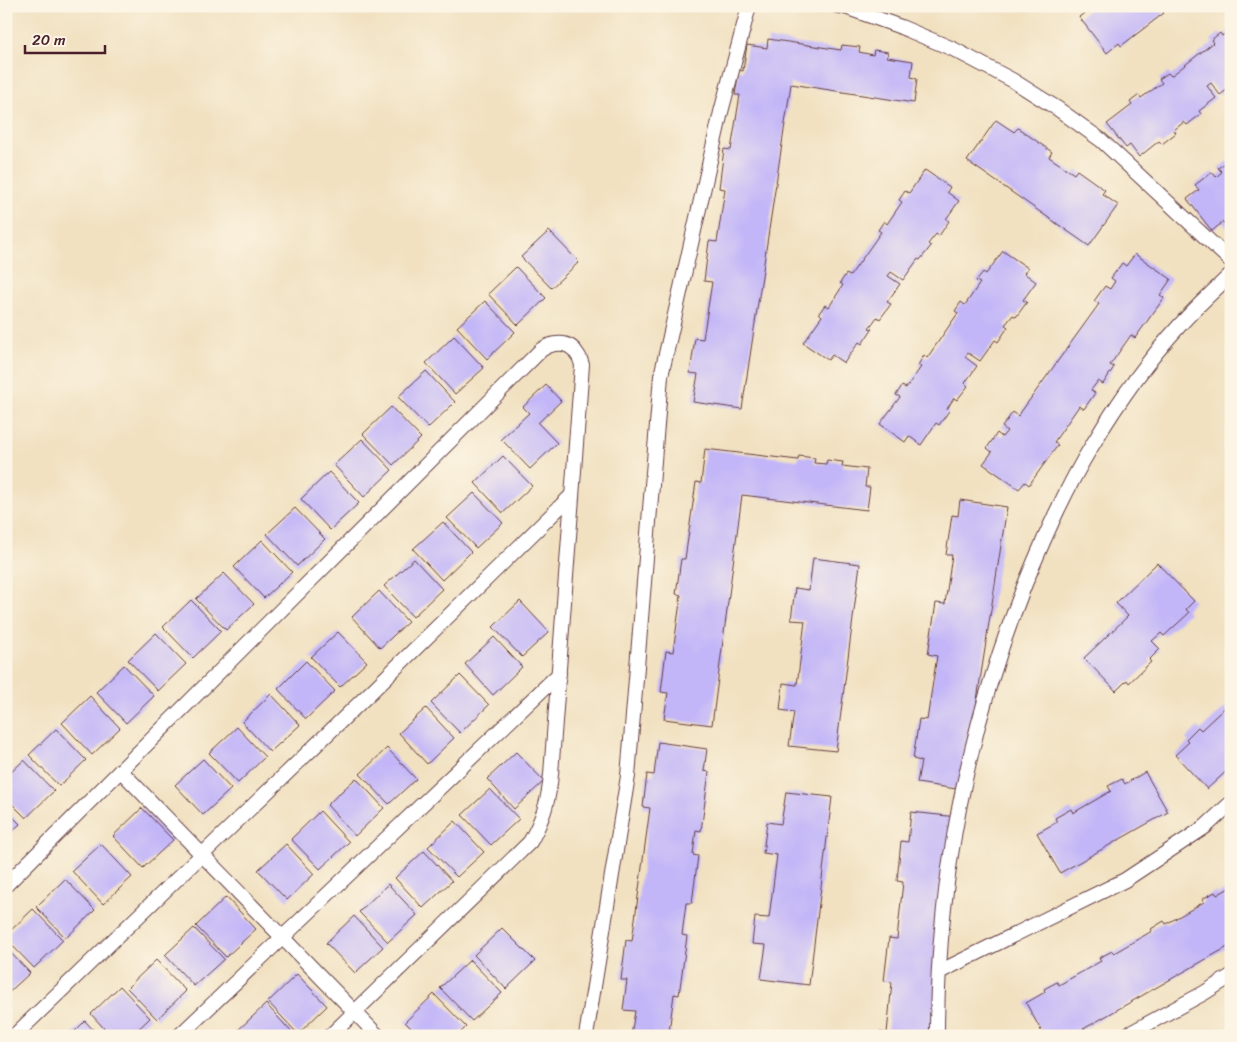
<svg xmlns="http://www.w3.org/2000/svg" width="1237" height="1042" viewBox="0 0 1237 1042" font-family="Sriracha,sans-serif">
<style>
.building{fill:#c2b6f8}
.lines{fill:none;stroke-linecap:round;stroke-linejoin:round}
.lane-casing{stroke:#633c42;stroke-width:16}
.lane{stroke:#fff;stroke-width:14}
</style>
<rect width="100%" height="100%" fill="#fcf5e5"/>
<filter id="ink" filterUnits="userSpaceOnUse"><feTurbulence type="fractalNoise" baseFrequency=".02" numOctaves="2"/><feDisplacementMap in="SourceGraphic" scale="10" xChannelSelector="R" yChannelSelector="G"/><feConvolveMatrix kernelMatrix="1 2 1 2 8 2 1 2 1" color-interpolation-filters="sRGB"/></filter>
<filter id="wash" filterUnits="userSpaceOnUse"><feTurbulence type="fractalNoise" baseFrequency=".0096" numOctaves="4" result="noise"/><feDisplacementMap in="SourceGraphic" scale="20" xChannelSelector="R" yChannelSelector="G"/><feGaussianBlur stdDeviation="1.12" result="paint"/><feColorMatrix in="noise" values="0 0 0 0 0 0 0 0 0 0 0 0 0 0 0 0 0 1.4 0 .05"/><feComposite in="paint" operator="in"/></filter>
<g filter="url(#wash)">
<rect width="100%" height="100%" fill="#f1e1c1"/>
<g id="blocks">
<g class="building">
<path d="M1094 6H1168L1162 11 1164 13 1121 46 1119 43 1107 53 1079 17Z"/>
<path d="M1231 30V87L1220 95 1211 83 1207 86 1216 98 1199 111 1201 114 1187 125 1184 122 1174 130 1176 133 1162 144 1159 141 1139 157 1130 145 1126 148 1107 124 1132 105 1130 102 1139 95 1141 98 1162 83 1159 79 1168 73 1171 76 1213 43 1211 40 1220 33 1222 36Z"/>
<path d="M768 39 841 50 842 45 860 47 859 52 873 55 874 50 888 52 887 57 913 61 911 77 917 79 914 103 791 84 742 409 693 402 698 374 690 373 695 338 703 339 712 282 704 281 709 241 717 242 725 189 719 188 724 149 731 150 740 95H735L739 70 743 71 747 45 767 48Z"/>
<path d="M996 120 1014 132 1018 128 1052 152 1049 157 1074 174 1077 170 1105 190 1102 194 1118 205 1089 246 967 161Z"/>
<path d="M1231 159V226L1228 228 1223 222 1212 231 1187 199 1199 190 1195 185 1212 172 1216 177 1222 172 1218 168Z"/>
<path d="M925 170 950 187 947 192 959 201 946 219 949 221 939 236 936 234 928 244 931 246 920 260 918 259 903 280 891 272 888 276 900 284 887 302 891 304 880 319 877 317 869 328 872 329 862 344 859 342 844 363 832 355 828 360 803 343 822 316 819 313 825 305 829 307 843 285 840 283 846 274 850 276 881 232 878 230 884 221 887 224 902 202 899 200 905 191 909 193Z"/>
<path d="M549 231 579 262 551 288 521 257Z"/>
<path d="M1003 251 1028 268 1024 273 1036 282 1023 300 1027 302 1016 317 1013 315 1005 325 1008 327 998 342 995 340 980 361 968 353 965 357 977 366 965 383 968 386 957 400 954 398 947 409 949 411 939 425 936 423 921 445 909 436 905 442 880 424 900 397 896 395 902 386 906 388 921 367 918 365 924 355 927 358 958 313 955 311 961 302 965 305 980 283 976 281 983 272 986 274Z"/>
<path d="M1135 254 1171 279 1160 295 1164 298 1135 338 1131 335 1110 365 1114 367 1103 384 1098 381 1091 390 1095 393 1084 409 1079 406 1054 442 1058 445 1029 485 1025 482 1019 489 983 464 992 452 987 448 997 433 1002 437 1007 431 1002 427 1013 412 1018 416 1099 304 1094 301 1105 286 1110 289 1115 281 1111 278 1122 263 1126 266Z"/>
<path d="M516 267 546 298 518 325 488 294Z"/>
<path d="M485 301 515 332 487 359 457 327Z"/>
<path d="M454 336 484 368 455 394 426 363Z"/>
<path d="M426 371 455 402 428 428 398 397Z"/>
<path d="M546 385 561 401 538 423 557 443 530 469 501 439 529 413 523 407Z"/>
<path d="M391 407 421 438 393 465 363 434Z"/>
<path d="M362 439 392 470 364 497 334 465Z"/>
<path d="M705 449 798 460 799 456 815 458 814 463 826 464 827 460 843 462 842 466 867 469 865 487H870L867 510 742 495 712 725 664 719 668 693 661 692 666 651 673 652 681 595 676 594 681 559H685L696 482 701 483Z"/>
<path d="M503 456 532 486 503 513 475 483Z"/>
<path d="M329 472 359 503 330 530 301 499Z"/>
<path d="M474 493 503 523 476 548 447 518Z"/>
<path d="M960 500 1007 507 963 790 917 783 921 761 913 759 919 719 927 720 937 656 928 654 936 603 945 604 952 555H946L952 515 958 516Z"/>
<path d="M295 508 325 539 297 566 267 534Z"/>
<path d="M443 522 471 552 442 580 413 549Z"/>
<path d="M262 540 292 572 264 598 234 567Z"/>
<path d="M813 558 860 564 836 751 789 746 794 712 780 710 783 683 797 685 805 621 791 620 795 588 809 590Z"/>
<path d="M414 559 442 589 413 617 384 586Z"/>
<path d="M1157 563 1194 601 1186 609 1189 613 1164 636 1161 633 1152 641 1160 649 1149 660 1151 662 1129 683 1127 680 1116 691 1084 658 1128 616 1116 603Z"/>
<path d="M224 573 254 604 226 630 196 599Z"/>
<path d="M379 591 408 622 380 648 352 617Z"/>
<path d="M191 600 221 631 193 658 163 627Z"/>
<path d="M520 601 549 632 522 657 493 627Z"/>
<path d="M338 632 367 662 340 687 311 657Z"/>
<path d="M156 633 186 664 158 691 128 660Z"/>
<path d="M494 637 522 667 493 695 465 664Z"/>
<path d="M306 661 335 691 306 719 278 689Z"/>
<path d="M124 665 154 696 126 723 96 692Z"/>
<path d="M460 675 489 705 460 733 431 703Z"/>
<path d="M271 694 300 725 270 752 242 722Z"/>
<path d="M90 696 120 728 92 755 62 723Z"/>
<path d="M1231 702V767L1207 789 1175 755 1189 742 1186 739 1198 727 1201 730Z"/>
<path d="M426 708 454 738 427 764 399 733Z"/>
<path d="M237 727 265 757 238 783 209 753Z"/>
<path d="M56 729 86 760 59 786 29 755Z"/>
<path d="M658 742 707 749 704 771 709 772 701 831 696 830 693 855 698 856 692 903H686L682 935 687 936 679 995 674 994 669 1032 687 1035V1036H631L635 1011 623 1010 627 980H621L626 940 632 941 650 808 643 807 647 774 654 775Z"/>
<path d="M387 748 416 779 389 804 360 774Z"/>
<path d="M516 752 544 781 514 809 487 779Z"/>
<path d="M203 759 231 789 203 815 175 785Z"/>
<path d="M24 760 54 791 26 818 6 798V777Z"/>
<path d="M1145 772 1168 812 1060 873 1037 833 1057 822 1055 818 1071 809 1073 813 1111 791 1108 786 1122 779 1125 784Z"/>
<path d="M356 778 384 808 355 836 327 805Z"/>
<path d="M490 789 519 819 491 845 462 815Z"/>
<path d="M786 792 832 797 809 985 761 979 766 945 752 944 755 917 769 918 777 855 763 853 767 822 781 824Z"/>
<path d="M142 808 173 840 143 868 113 836Z"/>
<path d="M6 810 20 824 6 837Z"/>
<path d="M320 811 349 842 320 869 291 839Z"/>
<path d="M911 812 957 817 933 1036H879V1032L887 1033 892 982 884 981 889 938 897 939 903 882 897 881 901 841 908 842Z"/>
<path d="M455 821 484 852 457 877 428 847Z"/>
<path d="M101 844 132 877 103 904 72 871Z"/>
<path d="M286 844 314 874 287 900 258 870Z"/>
<path d="M424 851 452 881 423 908 395 878Z"/>
<path d="M65 879 95 910 66 938 36 907Z"/>
<path d="M388 884 417 915 388 942 359 912Z"/>
<path d="M1231 887V945L1071 1036H1044L1026 1003 1045 992 1044 989 1057 982 1059 985 1101 961 1099 958 1112 951 1114 953 1152 931 1151 929 1164 921 1166 924 1204 902 1202 899 1215 892 1217 895Z"/>
<path d="M226 897 256 929 226 957 196 926Z"/>
<path d="M33 909 63 940 34 968 6 939V935Z"/>
<path d="M354 916 383 947 355 973 326 943Z"/>
<path d="M194 928 224 959 194 986 165 955Z"/>
<path d="M502 928 535 961 506 989 474 955Z"/>
<path d="M6 948 30 973 6 995Z"/>
<path d="M156 960 186 991 157 1019 127 988Z"/>
<path d="M470 960 502 993 472 1021 440 988Z"/>
<path d="M297 974 327 1006 298 1034 268 1002Z"/>
<path d="M120 986 150 1018 131 1036H111L91 1014Z"/>
<path d="M434 994 466 1027 457 1036H419L405 1022Z"/>
<path d="M266 1004 295 1036H240L236 1032Z"/>
<path d="M85 1021 99 1036H70Z"/>
</g>
</g>
</g>
<g filter="url(#ink)">
<use href="#blocks" fill-opacity="0" stroke="#633c42" stroke-width="1"/>
<g class="lines">
<defs>
<g id="lane">
<path d="M838 6 848 8 901 27 953 49 1012 80 1058 109 1101 140 1231 261"/>
<path d="M121 771 378 1036"/>
<path d="M6 885 541 350C552 342 569 340 577 354 580 357 581 362 582 365L551 774C549 800 543 819 530 842L330 1036"/>
<path d="M939 972 1125 880 1205 827 1231 803"/>
<path d="M14 1036 372 691 572 495"/>
<path d="M179 1036 559 674"/>
<path d="M586 1036 628 776 661 376 721 112 749 6"/>
<path d="M937 1036C937 881 968 727 1025 584 1045 536 1066 488 1093 444 1118 402 1147 361 1180 325 1196 307 1214 291 1231 274"/>
<path d="M1125 1036 1204 993 1231 976"/>
</g>
</defs>
<use href="#lane" class="lane-casing"/>
<use href="#lane" class="lane"/>
</g>
</g>
<rect width="1237" height="1042" fill="none" stroke="#fcf5e5" stroke-width="25"/>
<path d="M25 45v8h80v-8" fill="none" stroke="#4a1f2b" stroke-width="2.5"/>
<text x="32" y="45" font-size="15" fill="#4a1f2b" stroke="#fcf5e5" stroke-width="4" paint-order="stroke">20 m</text>
</svg>
